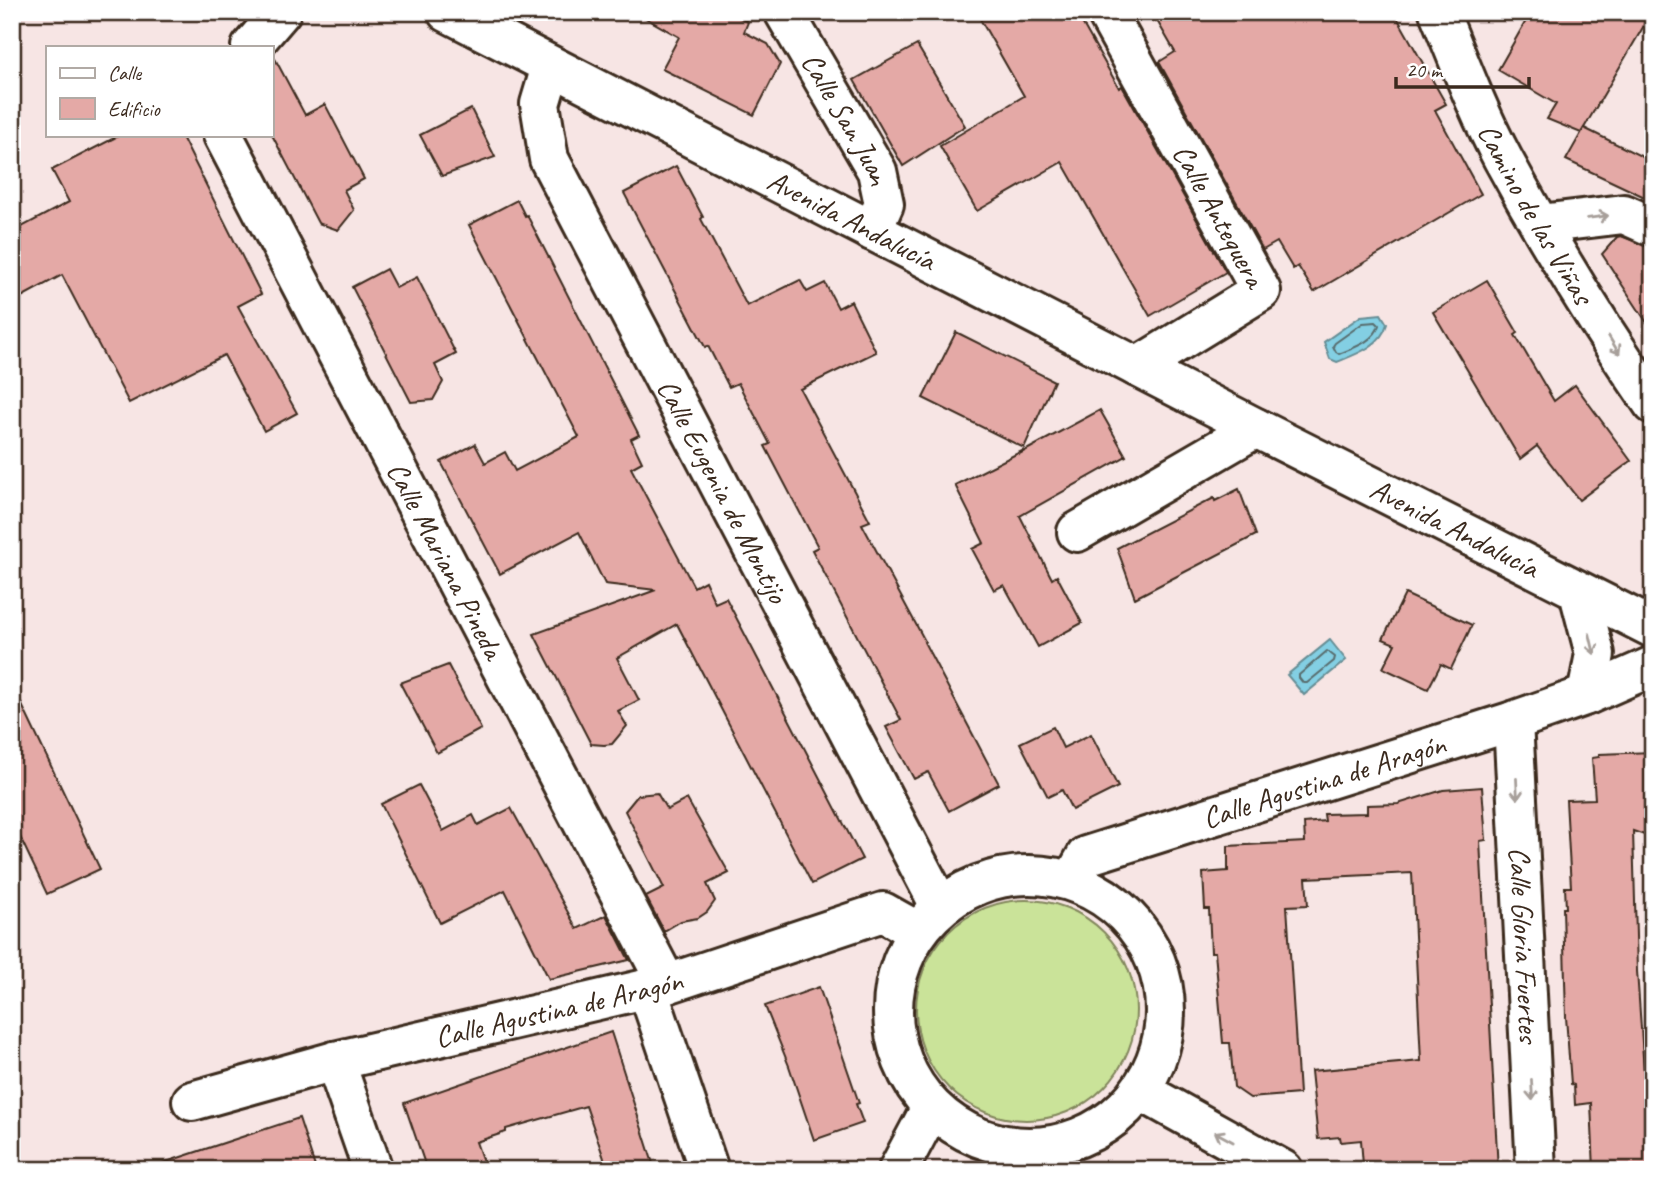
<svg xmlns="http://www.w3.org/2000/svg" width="1665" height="1182" viewBox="0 0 1665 1182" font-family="Caveat,sans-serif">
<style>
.green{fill:#cae399;stroke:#82865c;stroke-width:2}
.water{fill:#83cfe3;stroke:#668d94;stroke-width:2}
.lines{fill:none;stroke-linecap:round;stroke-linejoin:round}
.shore{stroke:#586c6d;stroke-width:2}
.building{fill:#e4a9a6;stroke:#3b2a1e;stroke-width:2}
.street-casing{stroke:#3b2a1e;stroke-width:44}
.secondary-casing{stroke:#3b2a1e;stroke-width:44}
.street{stroke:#fff;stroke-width:38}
.secondary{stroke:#fff;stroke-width:38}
.oneway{stroke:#a79f9a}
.labels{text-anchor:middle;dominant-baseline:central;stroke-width:5;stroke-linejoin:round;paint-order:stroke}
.street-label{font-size:30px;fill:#3b2a1e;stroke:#fff}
</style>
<rect width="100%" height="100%" fill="#f7e5e4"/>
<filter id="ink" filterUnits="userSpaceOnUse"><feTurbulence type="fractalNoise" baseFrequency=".0143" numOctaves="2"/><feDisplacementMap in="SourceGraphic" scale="14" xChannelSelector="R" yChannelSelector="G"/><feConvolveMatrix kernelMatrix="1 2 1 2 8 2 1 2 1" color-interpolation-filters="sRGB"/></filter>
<g filter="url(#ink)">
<circle class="green" cx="1026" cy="1010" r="110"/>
<g class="water">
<path d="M1381 314 1387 324C1381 346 1357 354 1337 362L1330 359 1324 342 1361 316Z"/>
<path d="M1330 640 1346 660 1304 695 1287 675Z"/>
</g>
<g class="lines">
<g class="shore">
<path d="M1376 322 1379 325C1375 341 1353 348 1339 354L1336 352 1333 346 1335 343 1363 323Z"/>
<path d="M1327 651 1335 657 1334 661 1307 683H1303L1299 678V675Z"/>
</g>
</g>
<g class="building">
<path d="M635 12H729L748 22 744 32 768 44 780 64 754 115 662 69 679 37Z"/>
<path d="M976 12H1076L1119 88 1122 86 1226 272 1150 316 1062 162 977 211 940 146 1024 96Z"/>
<path d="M1152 12H1394L1446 104 1435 110 1481 194 1314 292 1298 266 1293 269 1277 242 1263 250 1159 62 1175 52Z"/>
<path d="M1531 12H1652L1581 133 1547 119 1556 104 1498 70Z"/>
<path d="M917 45 965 126 903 166 854 80Z"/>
<path d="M273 55 305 115 325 104 364 179 344 190 354 210 338 230 318 223 271 133V57Z"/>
<path d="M471 109 495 157 442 176 420 135Z"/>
<path d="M1584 128 1653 162V203L1648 201 1649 199 1566 160Z"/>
<path d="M120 135H181L261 294 238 306 297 413 264 431 224 355 129 403 62 275 12 302V232L69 202 52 170Z"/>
<path d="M676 166 703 217 701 219 747 306 800 280 807 292 825 283 838 308 851 301 876 352 800 389 870 521 862 524 925 641 924 642 999 784 949 811 928 772 914 779 886 727 901 720 812 550 818 547 765 446 770 444 738 383 729 387 708 346 705 347 624 193Z"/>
<path d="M517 200 525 216 527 215 639 435 631 439 642 462 631 468 694 587 705 581 715 603 726 598 862 859 812 884 677 624 617 658 639 700 618 711 627 726 612 744 604 745 591 744 534 634 656 590 605 584 579 532 500 574 441 462 475 444 485 463 505 452 515 471 579 437 469 225Z"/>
<path d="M1621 236 1653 248V332L1602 254 1617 237Z"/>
<path d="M386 269 396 288 417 277 456 354 435 365 443 382 433 400 411 402 352 287Z"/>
<path d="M1487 280 1518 333 1515 335 1554 401 1575 385 1631 461 1579 500 1537 446 1520 459 1433 312Z"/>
<path d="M956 332 1054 381 1024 448 923 398Z"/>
<path d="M1100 410 1126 456 1020 516 1052 579 1057 576 1082 623 1038 647 1004 585 994 590 972 549 984 543 955 485 1022 451 1021 453Z"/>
<path d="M1239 489 1256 535 1135 598 1117 548 1214 498 1215 501Z"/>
<path d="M1405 594 1472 625 1451 669 1441 664 1428 689 1383 668 1395 644 1383 639Z"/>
<path d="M448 665 481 729 437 753 400 683Z"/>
<path d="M12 684 100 869 47 894 12 820Z"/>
<path d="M1053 727 1063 748 1091 734 1118 787 1072 810 1062 790 1048 797 1020 743Z"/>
<path d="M1653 752V838L1633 831 1637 971 1646 1100 1648 1117H1653V1170H1594L1591 1103 1575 1105 1574 1085 1571 1084 1566 1017 1563 908H1566L1565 887H1571L1566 800 1595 799 1592 758 1599 757V754Z"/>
<path d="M419 785 443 831 473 815 478 825 511 808 577 929 606 915 629 960 549 979 505 890 440 923 381 804Z"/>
<path d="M1482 787 1486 840 1480 841 1498 1170H1384V1163L1363 1165 1361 1140 1341 1142 1340 1137 1318 1139 1311 1071 1421 1061 1412 873 1306 878 1308 905 1287 906 1299 1094 1250 1098 1234 1087 1230 1043H1223L1215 952H1211L1209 909H1205L1203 873 1228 871V846L1305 842 1304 823 1325 821 1324 814 1367 813V805L1398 804 1443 790Z"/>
<path d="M657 793 667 810 687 799 729 873 707 884 715 901 707 912 698 918 681 921 664 931 646 897 664 888 625 811 638 795Z"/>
<path d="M819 987 859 1103 856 1104 863 1123 814 1140 789 1066 765 1006Z"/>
<path d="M611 1032 655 1170H608L586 1106 506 1129V1132L476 1142 486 1170H427L404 1103Z"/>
<path d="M299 1118 316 1170H164L163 1163Z"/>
</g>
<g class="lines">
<defs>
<g id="street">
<path id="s1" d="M784 12 877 171 884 204 872 231"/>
<path id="s2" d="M1106 12 1261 291 1137 367"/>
<path d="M251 47 281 12"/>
<path id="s3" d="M551 67 540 104 549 159 940 906"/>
<path id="s4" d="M223 135 667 984"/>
<path d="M1540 224 1624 214 1653 227"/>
<path d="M1077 532 1256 428"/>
<path id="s5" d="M1513 721 1536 1170"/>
<path d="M647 988 709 1170"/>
<path d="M335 1061 373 1170"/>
<path d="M1141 1091 1283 1170"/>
<path id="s6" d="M192 1101 335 1061 667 984 883 912 917 931"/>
</g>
<g id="secondary">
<path id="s7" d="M447 12 1256 428 1653 628"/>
<path id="s8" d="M1439 12C1459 61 1478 112 1503 159 1548 242 1599 326 1653 404"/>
<path d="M1579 593 1595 654 1587 695"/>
<circle cx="1029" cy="1011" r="136"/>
<path id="s9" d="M1072 881 1086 856 1513 721 1587 695 1653 666"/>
<path d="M898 1170 931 1108"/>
</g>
</defs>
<use href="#street" class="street-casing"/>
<use href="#secondary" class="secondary-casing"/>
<use href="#street" class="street"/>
<use href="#secondary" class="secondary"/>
</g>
<defs><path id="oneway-shaft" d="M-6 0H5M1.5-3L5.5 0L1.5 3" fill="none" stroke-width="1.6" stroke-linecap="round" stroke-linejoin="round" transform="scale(1.75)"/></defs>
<g class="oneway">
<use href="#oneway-shaft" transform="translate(1598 217) rotate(-7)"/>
<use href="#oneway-shaft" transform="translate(1614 345) rotate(59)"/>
<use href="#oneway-shaft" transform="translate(1592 644) rotate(77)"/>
<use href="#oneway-shaft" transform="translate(1517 789) rotate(87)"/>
<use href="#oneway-shaft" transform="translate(1532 1090) rotate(87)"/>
<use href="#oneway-shaft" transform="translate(1224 1137) rotate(-151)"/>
</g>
</g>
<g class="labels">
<g class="street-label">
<text stroke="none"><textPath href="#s1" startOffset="124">Calle San Juan</textPath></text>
<text stroke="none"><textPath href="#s8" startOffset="224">Camino de las Viñas</textPath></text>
<text stroke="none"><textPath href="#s2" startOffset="233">Calle Antequera</textPath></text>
<text stroke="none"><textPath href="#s7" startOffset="455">Avenida Andalucía</textPath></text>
<text stroke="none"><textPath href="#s3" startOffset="469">Calle Eugenia de Montijo</textPath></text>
<text stroke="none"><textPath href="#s7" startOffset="1132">Avenida Andalucía</textPath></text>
<text stroke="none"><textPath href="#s4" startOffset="480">Calle Mariana Pineda</textPath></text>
<text stroke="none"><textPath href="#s9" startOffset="278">Calle Agustina de Aragón</textPath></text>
<text stroke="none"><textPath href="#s5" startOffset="224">Calle Gloria Fuertes</textPath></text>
<text stroke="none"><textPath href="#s6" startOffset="378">Calle Agustina de Aragón</textPath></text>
</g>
</g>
<rect width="1665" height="1182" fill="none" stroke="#fff" stroke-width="42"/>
<rect x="21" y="21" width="1623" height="1140" fill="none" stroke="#3b2a1e" stroke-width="2.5" filter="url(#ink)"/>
<rect x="46" y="46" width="228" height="91" fill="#ffffff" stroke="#b1aaa5" stroke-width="2"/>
<rect x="60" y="68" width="35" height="10" fill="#ffffff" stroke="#b1aaa5" stroke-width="2"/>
<text x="108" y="80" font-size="21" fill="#3b2a1e">Calle</text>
<rect x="60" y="98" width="35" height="21" fill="#e4a9a6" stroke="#b1aaa5" stroke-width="2"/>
<text x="108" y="116" font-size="21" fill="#3b2a1e">Edificio</text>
<path d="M1396 77v10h133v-10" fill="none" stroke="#3b2a1e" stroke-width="3.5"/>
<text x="1406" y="77" font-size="21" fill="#3b2a1e" stroke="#ffffff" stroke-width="5" paint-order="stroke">20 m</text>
</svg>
